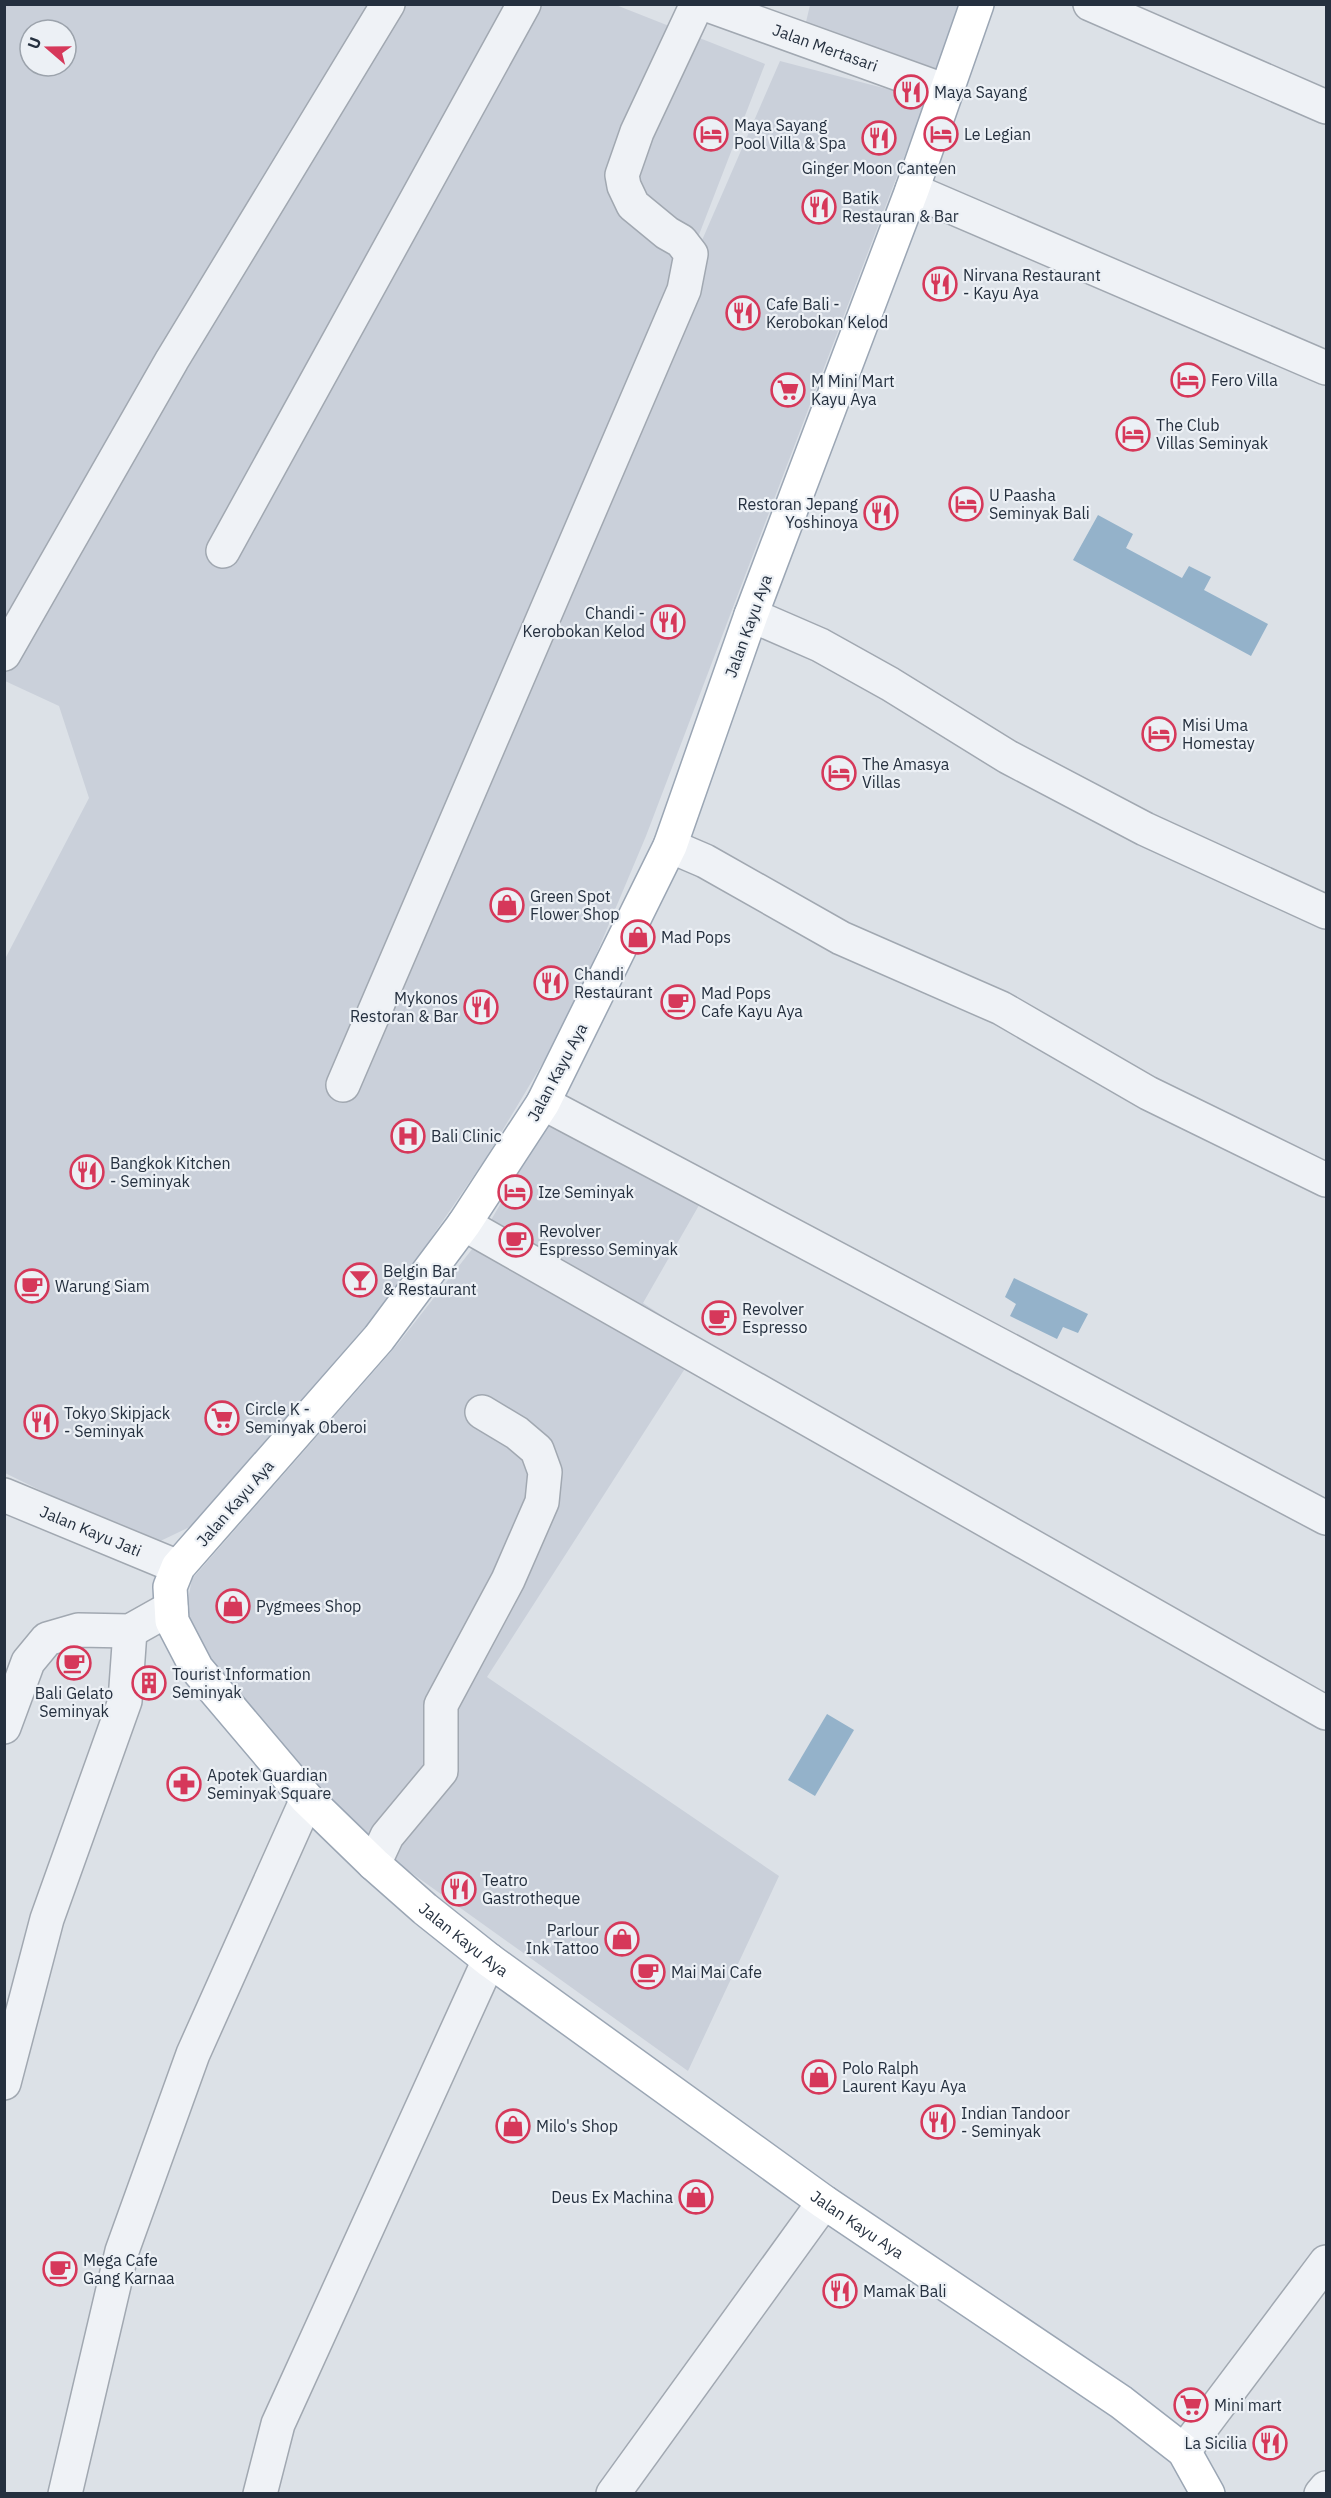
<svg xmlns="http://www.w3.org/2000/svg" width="1331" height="2498" viewBox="0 0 1331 2498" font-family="'IBM Plex Sans',sans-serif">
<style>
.built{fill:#cad0da;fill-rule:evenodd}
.water{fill:#94b2ca}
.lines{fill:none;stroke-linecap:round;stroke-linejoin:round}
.minor-casing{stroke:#a1a8b1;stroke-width:36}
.major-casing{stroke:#9ba6b4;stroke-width:36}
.minor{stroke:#eff2f6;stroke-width:33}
.major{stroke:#fff;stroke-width:33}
.labels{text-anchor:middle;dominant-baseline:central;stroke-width:4.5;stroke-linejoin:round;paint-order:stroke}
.street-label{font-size:16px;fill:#25303f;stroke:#ecf0f5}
.poi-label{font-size:16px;fill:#25303f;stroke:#ecf0f5;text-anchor:start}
</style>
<rect width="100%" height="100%" fill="#dce1e7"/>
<g class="built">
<path d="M5 5H375L5 645ZM30 30H66V66H30Z"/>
<path d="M397 5H616L765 64 656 346 780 61 918 97 799 52 810 5H962L646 836 569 1019 486 1158 365 1334 198 1523 152 1545 5 1473V959L89 798 59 706 5 681V673L181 360Z"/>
<path d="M548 1122 702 1200 643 1303 702 1342 487 1677 779 1876 688 2071 371 1844 310 1780 204 1655 186 1609 192 1579 397 1345 480 1239Z"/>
</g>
<g class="water">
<path d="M1098 515 1133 534 1126 548 1182 578 1189 566 1211 577 1204 590 1268 624 1251 656 1073 560Z"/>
<path d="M1014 1278 1088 1314 1078 1333 1063 1327 1057 1339 1010 1316 1016 1304 1005 1297Z"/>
<path d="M827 1714 854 1730 815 1796 788 1780Z"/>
</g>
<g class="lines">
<defs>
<g id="minor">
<path id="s1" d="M705 4 946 91"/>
<path d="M1090 4 1326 107"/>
<path d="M912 190 1326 368"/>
<path d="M223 551 524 4"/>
<path d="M751 615 820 645 890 684 1008 757 1145 829 1326 912"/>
<path d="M4 654 172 360 388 4"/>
<path d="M670 846 705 861 841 938 1001 1008 1148 1093 1326 1180"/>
<path d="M343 1085 684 290 691 254 681 241 667 233 633 205 624 186 622 175 637 132 697 4"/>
<path d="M543 1103 1326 1518"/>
<path d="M464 1224 1326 1713"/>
<path id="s2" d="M4 1495 178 1567"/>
<path d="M4 1727 28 1662 47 1639 78 1630 130 1631 171 1608"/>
<path d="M374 1864 387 1836 441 1771V1705L508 1580 542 1502 545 1472 537 1450 517 1433 482 1412"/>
<path d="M4 2083 47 1919 125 1701 130 1631"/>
<path d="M1184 2451 1326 2262"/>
<path d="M65 2494 122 2251 193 2054 307 1799"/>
<path d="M260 2494 278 2424 489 1960"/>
<path d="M613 2494 824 2202"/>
<path d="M1321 2494 1326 2488"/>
</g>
<g id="major">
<path id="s3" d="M977 4 912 190 751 615 670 846 543 1103 464 1224 379 1338 178 1567 170 1587 172 1621 197 1669 307 1799 374 1864 425 1909 489 1960 824 2202 1121 2402 1184 2451 1208 2494"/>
</g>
</defs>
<use href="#minor" class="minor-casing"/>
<use href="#major" class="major-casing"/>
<use href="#minor" class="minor"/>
<use href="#major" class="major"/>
</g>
<defs>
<symbol id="restaurant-ring" viewBox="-11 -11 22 22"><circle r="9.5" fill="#ecf0f5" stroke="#d6385a" stroke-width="1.5"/><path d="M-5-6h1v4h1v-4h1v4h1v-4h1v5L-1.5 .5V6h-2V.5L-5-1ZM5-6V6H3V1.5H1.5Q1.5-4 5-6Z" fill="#d6385a"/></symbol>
<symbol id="hotel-ring" viewBox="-11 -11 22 22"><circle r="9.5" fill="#ecf0f5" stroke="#d6385a" stroke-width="1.5"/><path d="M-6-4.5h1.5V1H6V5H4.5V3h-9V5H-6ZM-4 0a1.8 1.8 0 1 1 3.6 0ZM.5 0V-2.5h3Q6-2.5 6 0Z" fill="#d6385a"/></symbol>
<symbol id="supermarket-ring" viewBox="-11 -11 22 22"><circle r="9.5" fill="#ecf0f5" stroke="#d6385a" stroke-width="1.5"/><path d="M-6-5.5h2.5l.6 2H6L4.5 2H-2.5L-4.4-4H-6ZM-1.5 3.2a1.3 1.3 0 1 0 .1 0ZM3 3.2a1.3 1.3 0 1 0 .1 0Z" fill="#d6385a"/></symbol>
<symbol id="shop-ring" viewBox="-11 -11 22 22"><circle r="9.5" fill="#ecf0f5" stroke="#d6385a" stroke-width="1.5"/><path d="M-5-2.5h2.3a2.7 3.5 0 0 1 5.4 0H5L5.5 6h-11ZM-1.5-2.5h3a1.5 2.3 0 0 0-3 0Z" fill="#d6385a"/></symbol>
<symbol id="cafe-ring" viewBox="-11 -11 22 22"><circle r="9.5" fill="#ecf0f5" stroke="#d6385a" stroke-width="1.5"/><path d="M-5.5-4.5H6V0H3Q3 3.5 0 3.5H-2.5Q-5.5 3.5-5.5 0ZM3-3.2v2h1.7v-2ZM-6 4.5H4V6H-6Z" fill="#d6385a"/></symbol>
<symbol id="hospital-ring" viewBox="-11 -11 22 22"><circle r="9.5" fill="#ecf0f5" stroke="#d6385a" stroke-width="1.5"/><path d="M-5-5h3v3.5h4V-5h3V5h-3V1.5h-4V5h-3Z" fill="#d6385a"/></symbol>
<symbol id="bar-ring" viewBox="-11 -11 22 22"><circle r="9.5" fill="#ecf0f5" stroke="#d6385a" stroke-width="1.5"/><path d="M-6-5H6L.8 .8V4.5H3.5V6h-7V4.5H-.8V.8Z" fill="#d6385a"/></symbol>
<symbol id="building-ring" viewBox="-11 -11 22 22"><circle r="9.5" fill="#ecf0f5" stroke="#d6385a" stroke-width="1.5"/><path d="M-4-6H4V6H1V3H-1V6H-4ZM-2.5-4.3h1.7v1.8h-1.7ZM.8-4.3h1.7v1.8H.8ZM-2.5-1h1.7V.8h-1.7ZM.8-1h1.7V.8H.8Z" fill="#d6385a"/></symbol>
<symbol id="pharmacy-ring" viewBox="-11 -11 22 22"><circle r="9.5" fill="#ecf0f5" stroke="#d6385a" stroke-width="1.5"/><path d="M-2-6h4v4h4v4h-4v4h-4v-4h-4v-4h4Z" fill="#d6385a"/></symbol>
</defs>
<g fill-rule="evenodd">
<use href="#restaurant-ring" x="892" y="73" width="38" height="38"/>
<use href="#hotel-ring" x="692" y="115" width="38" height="38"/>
<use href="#hotel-ring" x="922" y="115" width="38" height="38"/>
<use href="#restaurant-ring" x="860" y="119" width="38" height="38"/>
<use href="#restaurant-ring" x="800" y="188" width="38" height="38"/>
<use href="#restaurant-ring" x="921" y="265" width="38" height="38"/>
<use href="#restaurant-ring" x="724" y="294" width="38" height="38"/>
<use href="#hotel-ring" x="1169" y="361" width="38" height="38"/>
<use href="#supermarket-ring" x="769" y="371" width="38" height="38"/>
<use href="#hotel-ring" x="1114" y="415" width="38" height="38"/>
<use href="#hotel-ring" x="947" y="485" width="38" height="38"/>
<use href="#restaurant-ring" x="862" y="494" width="38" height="38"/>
<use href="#restaurant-ring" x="649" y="603" width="38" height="38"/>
<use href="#hotel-ring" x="1140" y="715" width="38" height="38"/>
<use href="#hotel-ring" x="820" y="754" width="38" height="38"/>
<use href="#shop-ring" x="488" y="886" width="38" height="38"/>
<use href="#shop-ring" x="619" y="918" width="38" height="38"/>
<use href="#restaurant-ring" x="532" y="964" width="38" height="38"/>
<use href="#cafe-ring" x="659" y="983" width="38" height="38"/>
<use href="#restaurant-ring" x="462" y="988" width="38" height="38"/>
<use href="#hospital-ring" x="389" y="1117" width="38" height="38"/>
<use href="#restaurant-ring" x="68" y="1153" width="38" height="38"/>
<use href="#hotel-ring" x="496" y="1173" width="38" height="38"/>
<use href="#cafe-ring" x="497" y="1221" width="38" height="38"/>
<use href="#bar-ring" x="341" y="1261" width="38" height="38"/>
<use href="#cafe-ring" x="13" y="1267" width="38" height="38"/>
<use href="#cafe-ring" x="700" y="1299" width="38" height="38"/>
<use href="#supermarket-ring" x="203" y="1399" width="38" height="38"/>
<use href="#restaurant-ring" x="22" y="1403" width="38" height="38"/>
<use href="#shop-ring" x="214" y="1587" width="38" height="38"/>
<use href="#cafe-ring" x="55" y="1644" width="38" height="38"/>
<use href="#building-ring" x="130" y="1664" width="38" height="38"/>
<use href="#pharmacy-ring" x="165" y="1765" width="38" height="38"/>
<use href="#restaurant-ring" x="440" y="1870" width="38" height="38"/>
<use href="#shop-ring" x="603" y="1920" width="38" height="38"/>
<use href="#cafe-ring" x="629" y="1953" width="38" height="38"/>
<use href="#shop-ring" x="800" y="2058" width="38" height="38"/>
<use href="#restaurant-ring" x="919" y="2103" width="38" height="38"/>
<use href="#shop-ring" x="494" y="2107" width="38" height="38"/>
<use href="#shop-ring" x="677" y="2178" width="38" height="38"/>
<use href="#cafe-ring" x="41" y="2250" width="38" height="38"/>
<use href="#restaurant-ring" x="821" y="2272" width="38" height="38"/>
<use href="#supermarket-ring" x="1172" y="2386" width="38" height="38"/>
<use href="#restaurant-ring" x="1251" y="2424" width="38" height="38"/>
</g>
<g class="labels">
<g class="street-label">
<text stroke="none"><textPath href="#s1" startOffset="128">Jalan Mertasari</textPath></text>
<text transform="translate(748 626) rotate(-70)">Jalan Kayu Aya</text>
<text transform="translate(557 1072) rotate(-62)">Jalan Kayu Aya</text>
<text transform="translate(235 1503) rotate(-49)">Jalan Kayu Aya</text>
<text stroke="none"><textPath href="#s2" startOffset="94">Jalan Kayu Jati</textPath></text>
<text stroke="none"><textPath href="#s3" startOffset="2265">Jalan Kayu Aya</textPath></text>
<text stroke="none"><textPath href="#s3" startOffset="2751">Jalan Kayu Aya</textPath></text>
</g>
<g class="poi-label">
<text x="934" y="92">Maya Sayang</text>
<text x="734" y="125">Maya Sayang<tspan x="734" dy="18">Pool Villa &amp; Spa</tspan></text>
<text x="964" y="134">Le Legian</text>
<text x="879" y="168" text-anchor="middle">Ginger Moon Canteen</text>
<text x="842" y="198">Batik<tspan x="842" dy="18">Restauran &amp; Bar</tspan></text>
<text x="963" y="275">Nirvana Restaurant<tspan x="963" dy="18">- Kayu Aya</tspan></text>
<text x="766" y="304">Cafe Bali -<tspan x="766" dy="18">Kerobokan Kelod</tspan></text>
<text x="1211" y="380">Fero Villa</text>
<text x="811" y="381">M Mini Mart<tspan x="811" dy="18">Kayu Aya</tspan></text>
<text x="1156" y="425">The Club<tspan x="1156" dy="18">Villas Seminyak</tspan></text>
<text x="989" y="495">U Paasha<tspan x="989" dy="18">Seminyak Bali</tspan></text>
<text x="858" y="504" text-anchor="end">Restoran Jepang<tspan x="858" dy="18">Yoshinoya</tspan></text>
<text x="645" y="613" text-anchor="end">Chandi -<tspan x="645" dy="18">Kerobokan Kelod</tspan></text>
<text x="1182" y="725">Misi Uma<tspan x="1182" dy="18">Homestay</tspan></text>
<text x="862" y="764">The Amasya<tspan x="862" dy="18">Villas</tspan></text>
<text x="530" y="896">Green Spot<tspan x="530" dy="18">Flower Shop</tspan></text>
<text x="661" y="937">Mad Pops</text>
<text x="574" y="974">Chandi<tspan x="574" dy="18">Restaurant</tspan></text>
<text x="701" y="993">Mad Pops<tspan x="701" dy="18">Cafe Kayu Aya</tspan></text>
<text x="458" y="998" text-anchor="end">Mykonos<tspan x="458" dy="18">Restoran &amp; Bar</tspan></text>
<text x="431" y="1136">Bali Clinic</text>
<text x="110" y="1163">Bangkok Kitchen<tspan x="110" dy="18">- Seminyak</tspan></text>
<text x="538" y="1192">Ize Seminyak</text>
<text x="539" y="1231">Revolver<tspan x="539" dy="18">Espresso Seminyak</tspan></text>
<text x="383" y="1271">Belgin Bar<tspan x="383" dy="18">&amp; Restaurant</tspan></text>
<text x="55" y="1286">Warung Siam</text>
<text x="742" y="1309">Revolver<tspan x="742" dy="18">Espresso</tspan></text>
<text x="245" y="1409">Circle K -<tspan x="245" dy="18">Seminyak Oberoi</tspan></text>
<text x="64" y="1413">Tokyo Skipjack<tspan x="64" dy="18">- Seminyak</tspan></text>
<text x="256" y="1606">Pygmees Shop</text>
<text x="172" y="1674">Tourist Information<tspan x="172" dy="18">Seminyak</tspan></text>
<text x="74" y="1693" text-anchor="middle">Bali Gelato<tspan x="74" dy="18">Seminyak</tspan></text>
<text x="207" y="1775">Apotek Guardian<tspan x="207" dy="18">Seminyak Square</tspan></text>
<text x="482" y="1880">Teatro<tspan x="482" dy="18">Gastrotheque</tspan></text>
<text x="599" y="1930" text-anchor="end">Parlour<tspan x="599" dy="18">Ink Tattoo</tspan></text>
<text x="671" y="1972">Mai Mai Cafe</text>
<text x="842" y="2068">Polo Ralph<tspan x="842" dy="18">Laurent Kayu Aya</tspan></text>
<text x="961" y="2113">Indian Tandoor<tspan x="961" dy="18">- Seminyak</tspan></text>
<text x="536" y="2126">Milo's Shop</text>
<text x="673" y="2197" text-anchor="end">Deus Ex Machina</text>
<text x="83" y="2260">Mega Cafe<tspan x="83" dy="18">Gang Karnaa</tspan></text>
<text x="863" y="2291">Mamak Bali</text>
<text x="1214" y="2405">Mini mart</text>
<text x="1247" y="2443" text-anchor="end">La Sicilia</text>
</g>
</g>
<rect width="1331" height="2498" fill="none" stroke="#25303f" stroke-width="12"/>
<g transform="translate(48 48) rotate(290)"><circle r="28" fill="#ecf0f5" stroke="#9ca3ac" stroke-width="1.5"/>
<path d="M0-4.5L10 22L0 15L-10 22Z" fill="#d6385a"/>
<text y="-9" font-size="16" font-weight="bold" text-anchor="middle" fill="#25303f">U</text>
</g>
</svg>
